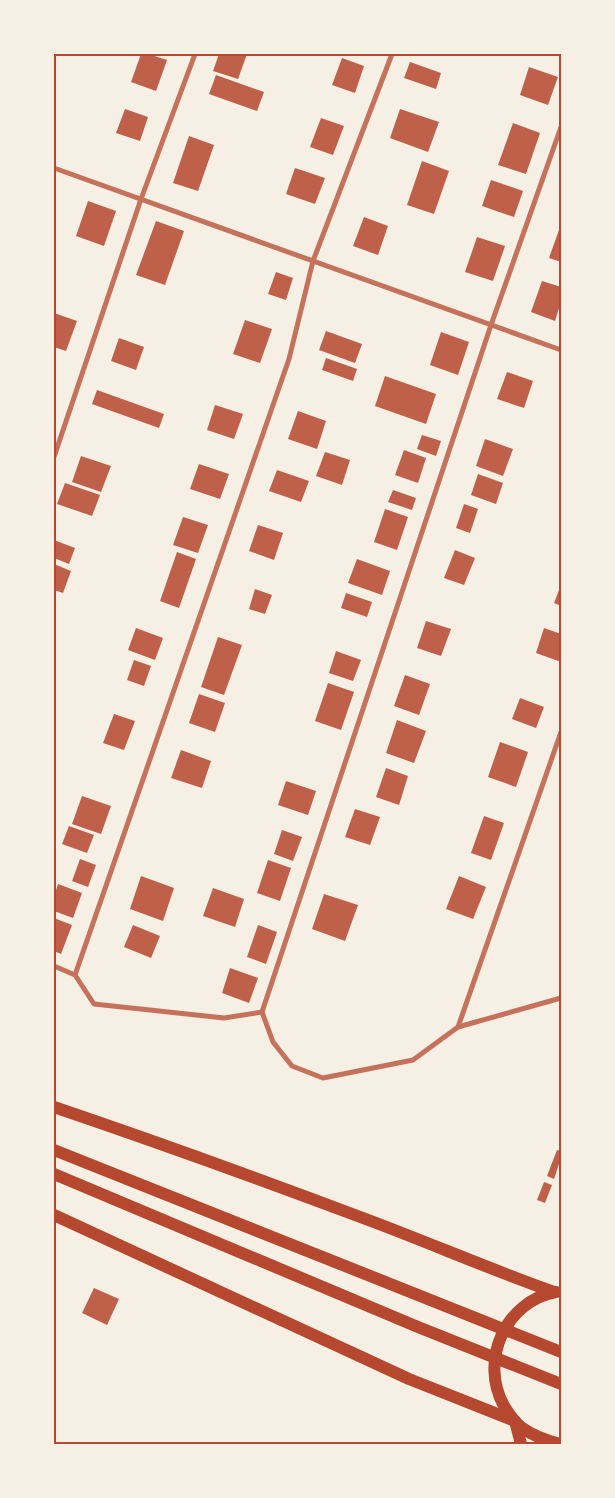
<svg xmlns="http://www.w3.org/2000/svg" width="615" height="1498" viewBox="0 0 615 1498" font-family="'Exo 2',sans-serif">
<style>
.building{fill:#bf614a}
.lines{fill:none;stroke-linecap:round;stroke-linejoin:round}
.minor{stroke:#c5725c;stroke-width:5}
.primary{stroke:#b5482f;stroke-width:12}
.neatline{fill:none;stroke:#b5482f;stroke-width:2}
</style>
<rect width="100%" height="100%" fill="#f6efe4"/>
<g class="building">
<path d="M141 54H148L167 60 156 91 131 82Z"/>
<path d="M219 54H247L238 79 213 71Z"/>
<path d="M342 58 364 66 355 93 332 85Z"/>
<path d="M410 62 441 73 436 89 404 78Z"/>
<path d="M529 67 558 77 548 105 520 95Z"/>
<path d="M216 75 264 92 257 111 209 94Z"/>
<path d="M125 109 148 117 140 141 116 133Z"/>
<path d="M400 109 439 122 428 152 390 138Z"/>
<path d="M321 118 344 126 333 155 310 147Z"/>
<path d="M513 123 540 133 526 174 498 165Z"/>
<path d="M189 136 214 145 198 191 173 183Z"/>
<path d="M422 161 449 171 434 214 407 205Z"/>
<path d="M295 168 325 178 315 204 286 194Z"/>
<path d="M491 180 523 191 514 217 482 206Z"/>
<path d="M88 201 116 211 104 246 76 236Z"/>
<path d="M364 217 388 226 378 255 353 246Z"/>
<path d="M156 221 184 231 165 285 136 275Z"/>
<path d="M559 230 561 231V262L549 258Z"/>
<path d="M477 237 505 246 493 281 465 272Z"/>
<path d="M276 272 293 278 286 300 268 294Z"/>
<path d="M542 281 561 287V302L555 321 531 312Z"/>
<path d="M54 313 77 321 66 351 54 347Z"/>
<path d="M245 320 272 329 260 363 233 354Z"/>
<path d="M326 331 362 344 355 363 319 350Z"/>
<path d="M441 332 469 342 458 375 430 365Z"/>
<path d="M119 338 144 347 136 370 111 361Z"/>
<path d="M326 358 357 369 353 381 322 370Z"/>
<path d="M507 372 533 381 524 408 497 399Z"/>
<path d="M385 376 436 394 426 424 375 406Z"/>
<path d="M97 390 164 414 159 428 92 404Z"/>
<path d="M215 405 243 414 234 439 207 430Z"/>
<path d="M298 411 326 421 317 449 288 439Z"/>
<path d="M422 435 441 441 436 456 417 449Z"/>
<path d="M485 439 513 449 503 476 476 466Z"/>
<path d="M404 450 426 458 418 483 395 475Z"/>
<path d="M325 452 350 460 342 485 316 476Z"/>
<path d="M81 456 111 466 101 492 72 482Z"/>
<path d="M199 464 229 474 220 499 190 489Z"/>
<path d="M277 470 309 481 301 502 269 491Z"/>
<path d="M478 474 503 483 496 504 471 495Z"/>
<path d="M65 483 100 495 92 516 57 504Z"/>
<path d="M393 490 416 498 412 510 388 502Z"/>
<path d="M464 504 478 509 470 533 456 528Z"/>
<path d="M385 509 408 517 397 550 374 542Z"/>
<path d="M183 517 208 525 198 553 173 545Z"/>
<path d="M258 525 283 533 274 560 249 551Z"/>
<path d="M54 540 75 548 69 564 54 558Z"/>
<path d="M455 550 475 558 464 585 444 578Z"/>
<path d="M177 552 196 559 179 608 160 601Z"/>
<path d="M357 559 390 571 382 595 348 583Z"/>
<path d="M54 564 71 571 63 593 54 590Z"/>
<path d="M561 585V606L554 603Z"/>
<path d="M255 589 272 595 265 614 249 609Z"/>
<path d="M346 593 372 602 367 617 341 608Z"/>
<path d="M426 621 451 629 441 656 417 648Z"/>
<path d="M136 628 163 638 155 660 128 650Z"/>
<path d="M544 628 561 634V662L536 653Z"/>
<path d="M218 637 242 645 224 695 201 687Z"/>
<path d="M336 651 361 660 353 681 329 673Z"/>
<path d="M134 660 151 666 144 686 127 680Z"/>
<path d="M405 675 430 684 419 715 394 706Z"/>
<path d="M328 683 354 692 341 730 315 721Z"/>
<path d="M199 694 225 703 215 732 189 723Z"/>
<path d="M520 698 544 707 536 728 512 719Z"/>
<path d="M114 714 135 721 124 750 103 743Z"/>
<path d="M397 720 426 731 414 763 386 753Z"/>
<path d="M500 742 528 752 516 787 488 777Z"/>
<path d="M181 750 211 761 202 788 171 778Z"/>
<path d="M386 768 408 776 399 805 376 797Z"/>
<path d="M286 781 316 791 308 815 278 805Z"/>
<path d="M82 796 111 806 101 834 72 824Z"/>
<path d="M355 809 380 817 370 845 345 837Z"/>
<path d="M484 816 504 823 491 860 471 853Z"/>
<path d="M69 826 94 835 87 853 62 844Z"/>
<path d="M282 830 302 837 293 861 274 854Z"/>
<path d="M80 859 96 865 88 887 72 881Z"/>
<path d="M268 860 291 868 280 901 257 893Z"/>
<path d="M141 876 174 888 163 921 130 909Z"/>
<path d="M459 876 486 887 473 919 446 909Z"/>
<path d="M58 884 82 893 73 918 54 911V897Z"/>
<path d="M213 888 244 899 235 927 203 916Z"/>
<path d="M324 894 358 905 345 941 312 929Z"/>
<path d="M54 918 72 925 61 954 54 951Z"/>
<path d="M133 925 160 936 151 958 124 947Z"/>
<path d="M258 925 277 932 266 964 247 957Z"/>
<path d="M230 968 258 978 249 1003 222 993Z"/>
<path d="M557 1150 561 1151V1158L554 1179 547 1176Z"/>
<path d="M544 1182 552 1185 545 1203 537 1200Z"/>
<path d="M94 1288 119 1299 107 1325 82 1313Z"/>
</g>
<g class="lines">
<g class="minor">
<path d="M54 168 561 350"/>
<path d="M54 457 141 199 195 54"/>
<path d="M54 966 75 975 94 1004 224 1018 262 1012 273 1042 292 1066 323 1078 413 1060 458 1027 561 998"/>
<path d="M75 975 289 359 313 261 392 54"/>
<path d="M262 1012 491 325 561 127"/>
<path d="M458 1027 561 732"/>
</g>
<g class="primary">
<path d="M54 1107C160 1143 265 1181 371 1221 432 1244 492 1270 554 1292"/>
<path d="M54 1150 561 1352"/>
<path d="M54 1174 418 1327 561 1384"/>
<path d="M54 1215 409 1379 515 1421 521 1444"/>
<path d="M556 1292C505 1301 479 1361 504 1406 509 1414 514 1422 521 1427 533 1436 545 1440 560 1444"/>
</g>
</g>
<rect width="615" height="1498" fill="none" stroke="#f6efe4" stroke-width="110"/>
<rect x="55" y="55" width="505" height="1388" class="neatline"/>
</svg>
